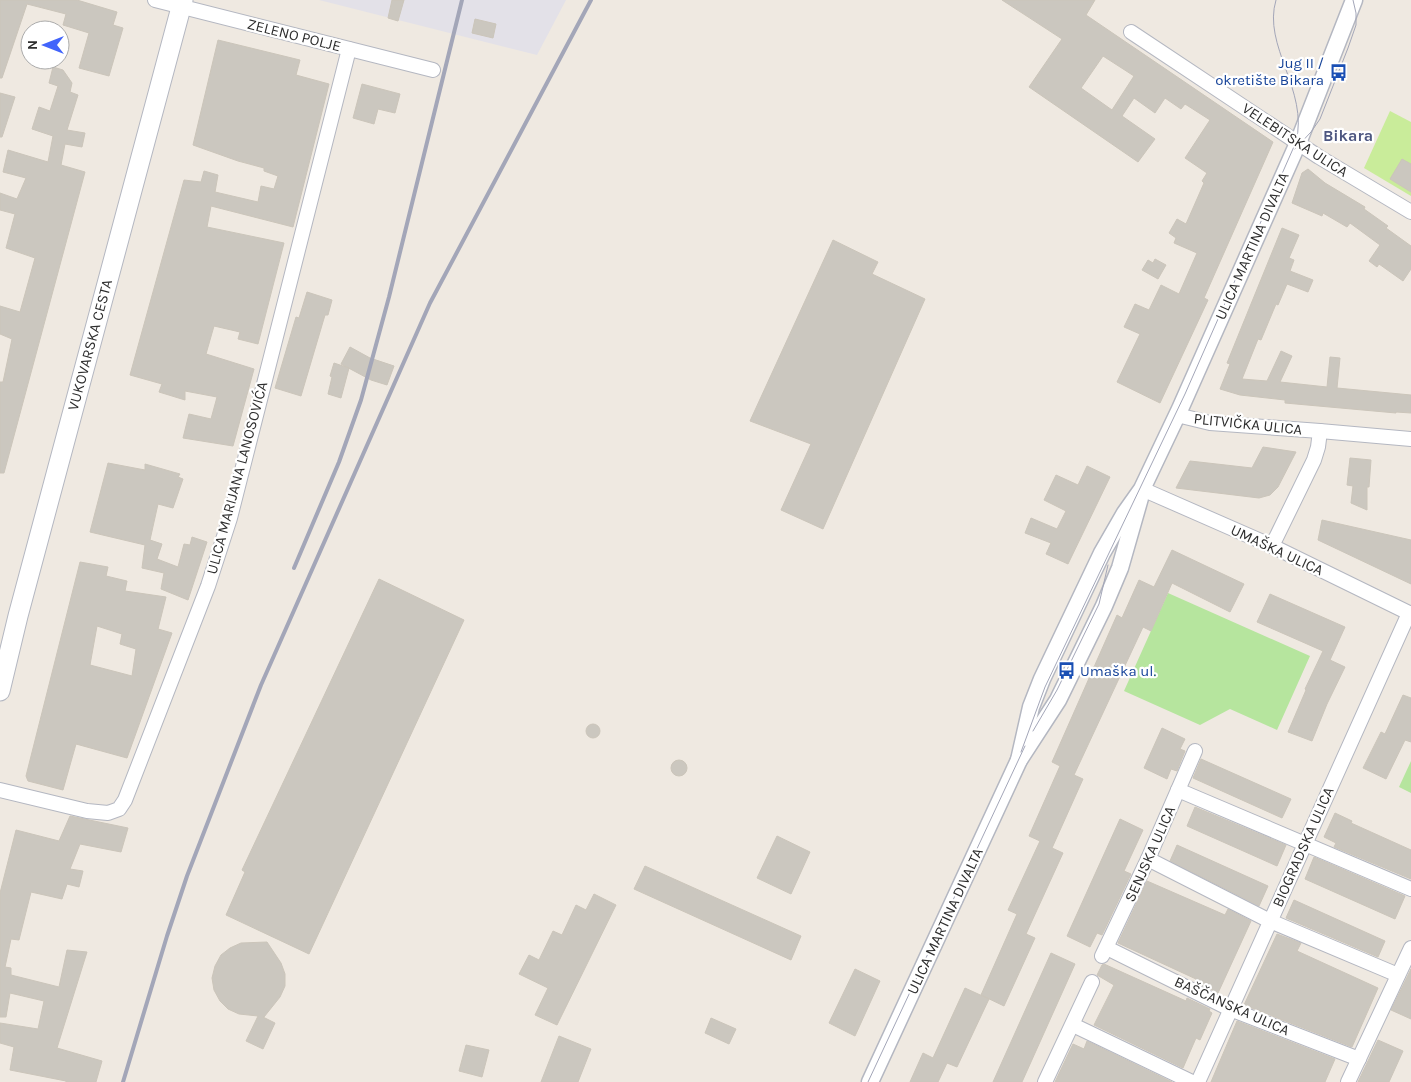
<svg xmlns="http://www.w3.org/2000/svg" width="1411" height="1082" viewBox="0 0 1411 1082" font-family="Karla,sans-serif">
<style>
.industrial{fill:#e3e1e8}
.green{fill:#b6e59e}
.pitch{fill:#c9ec9a}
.building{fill:#cbc7bf;stroke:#cbc5ba;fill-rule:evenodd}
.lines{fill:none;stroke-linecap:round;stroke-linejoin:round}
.minor-casing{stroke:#b4b7c1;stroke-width:16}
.tertiary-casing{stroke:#b4b7c1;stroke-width:19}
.secondary-casing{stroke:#b4b7c1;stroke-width:21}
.minor{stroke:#fff;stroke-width:14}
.tertiary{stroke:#fff;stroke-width:16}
.secondary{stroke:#fff;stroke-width:19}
.tram{stroke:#a3a6b8;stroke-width:1}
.rail{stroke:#a3a6b8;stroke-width:4}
.labels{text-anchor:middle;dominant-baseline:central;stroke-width:4.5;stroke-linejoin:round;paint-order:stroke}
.street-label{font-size:15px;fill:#2e2e2e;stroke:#fff}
.transit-label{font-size:15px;fill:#164399;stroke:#fff;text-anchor:end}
.neighbourhood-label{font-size:16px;font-weight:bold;fill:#4d5680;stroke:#fff}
</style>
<rect width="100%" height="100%" fill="#efe9e1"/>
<path class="industrial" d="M319 0H566L537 55Z"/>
<g class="green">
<path d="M1168 593 1310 656 1277 730 1230 709 1200 725 1124 691Z"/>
<path d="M1411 761V793L1399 787Z"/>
</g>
<path class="pitch" d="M1390 111 1411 122V196L1364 168Z"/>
<g class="building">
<path d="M0 0H77L117 12 113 25 123 28 109 76 79 68 89 33 63 25 66 14 27 4 2 78H0Z"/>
<path d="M392 0H404L398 21 388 18Z"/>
<path d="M1002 0H1095L1086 15 1273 142 1204 298 1208 300 1160 403 1117 382 1140 334 1124 327 1135 304 1149 310 1161 285 1179 294 1197 253 1174 243 1176 238 1169 233 1177 219 1186 224 1204 183 1202 181 1207 173 1185 158 1210 120 1185 104 1181 109 1165 98 1155 113 1134 98 1122 116 1155 139 1138 162 1029 87 1062 39ZM1103 56 1134 76 1112 110 1081 88Z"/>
<path d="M475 19 496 24 493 38 472 33Z"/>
<path d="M218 40 300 60 296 75 329 84 293 227 211 206 207 227 284 243 258 344 238 339 240 332 214 326 206 354 254 369 233 446 183 438 189 414 211 419 217 397 185 391V400L159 392 162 384 130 375 184 180 201 182 204 171 218 175 215 192 258 202 261 186 274 189 278 176 264 171V168L238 161 193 145Z"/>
<path d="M53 67 63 70 72 83 70 92 78 95 67 130 85 133 82 147 65 144 61 165 85 172 4 473H0V382H3L12 339 0 334V306L20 312 35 258 6 248 15 214 0 210V193L17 199 26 178 3 172 8 150 48 162 53 136 32 129 39 107 50 111 58 86 49 83Z"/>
<path d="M362 84 400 94 395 113 378 109 374 124 353 118Z"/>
<path d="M0 93 15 97 2 137H0Z"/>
<path d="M1402 159 1411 164V192L1390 179Z"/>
<path d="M1308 169 1325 183 1365 207 1364 209 1388 226 1386 228 1411 246V269L1403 281 1379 264 1377 267 1369 261 1380 245 1350 223 1347 227 1323 213 1322 216 1292 203 1302 173Z"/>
<path d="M1282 228 1299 235 1289 258 1294 260 1290 271 1313 280 1308 292 1287 284 1278 305 1276 304 1261 340 1258 339 1242 379 1267 381 1281 351 1292 356 1280 382 1327 387 1330 357 1340 358 1337 388 1411 395V413L1396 412V413L1285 403V400L1240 395 1220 389 1230 364 1227 363 1240 331Z"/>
<path d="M833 240 878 262 872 274 925 299 823 529 781 510 811 444 750 421Z"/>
<path d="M1155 259 1166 265 1158 279 1142 270 1148 260 1153 263Z"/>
<path d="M307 292 332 300 328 315H325L301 396 275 388 296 317 299 318Z"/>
<path d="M350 347 370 358 394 366 387 385 371 380 341 364Z"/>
<path d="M334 363 349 368 341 398 328 394 332 377 330 376Z"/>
<path d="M1263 447 1296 452 1278 487 1270 495 1259 498 1176 488 1190 461 1252 468Z"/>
<path d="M1350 458 1371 460 1369 487H1367V510L1351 503 1353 486 1347 485Z"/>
<path d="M108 463 145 470V464L180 474 178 477 183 479 173 508 158 504 150 540 162 544 157 559 178 567 184 544 190 545 192 537 207 542 188 600 161 589 164 573 142 568 145 545 90 532Z"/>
<path d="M1087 466 1110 477 1068 564 1046 554 1051 543 1025 533 1031 518 1057 529 1066 511 1044 500 1056 475 1078 485Z"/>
<path d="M1322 520 1411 540V584L1318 540Z"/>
<path d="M1172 550 1244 584 1230 612 1172 583 1151 631 1143 627 1074 775 1083 779 1052 848 1063 853 1026 934 1035 938 1004 1006 981 995 1017 914 1008 910 1040 841 1029 836 1060 766 1052 762 1117 615 1122 618 1139 580 1154 587Z"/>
<path d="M80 562 108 567 106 576 127 581 125 591 166 597 158 629 172 633 127 758 76 744 63 790 28 781 26 776ZM97 626 122 634 120 644 136 649 132 676 90 665Z"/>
<path d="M379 579 464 620 309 954 226 915 245 872 242 870Z"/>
<path d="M1270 594 1345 627 1330 660 1345 667 1327 704 1312 741 1288 732 1306 690 1305 689 1323 651 1257 622Z"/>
<path d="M1403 695 1411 698V742L1405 740 1386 779 1363 768 1381 732 1385 734Z"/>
<circle cx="593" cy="731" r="7"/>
<path d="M1162 728 1185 739 1180 749 1185 751 1177 771 1171 769 1167 779 1144 768Z"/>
<path d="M1201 759 1291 799 1282 818 1193 778Z"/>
<circle cx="679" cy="768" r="8"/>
<path d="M1195 807 1286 845 1277 866 1187 826Z"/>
<path d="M1335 813 1352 821 1351 823 1411 850V879L1334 847 1336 843 1324 837Z"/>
<path d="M70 816 128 828 121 852 80 844 70 869 83 871 79 887 67 884 62 899 31 892 19 940 11 939 5 967 11 968V975L59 987 67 950 87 952 57 1048 102 1061 96 1082H66V1081L10 1070 14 1047 0 1043V1023L38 1029 44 1001 10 993 6 1017H0V893L16 830 59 841Z"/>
<path d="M1120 819 1143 830 1124 871 1131 874 1102 935 1097 933 1090 947 1067 936Z"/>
<path d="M777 836 810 852 791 894 757 878Z"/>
<path d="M1177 845 1268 886 1259 906 1170 861Z"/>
<path d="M1314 857 1405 896 1395 919 1305 879Z"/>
<path d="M645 866 801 936 791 960 634 889Z"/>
<path d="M1147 881 1225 915 1228 909 1251 921 1218 993 1195 982 1196 979 1118 943Z"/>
<path d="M594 894 616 905 557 1025 535 1015 548 988 519 974 529 955 539 960 553 931 562 935 576 905 586 910Z"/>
<path d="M1294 900 1385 941 1378 957 1286 918Z"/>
<path d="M1277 934 1301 943 1297 951 1378 988 1352 1047 1244 1005Z"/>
<path d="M267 942 281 963 285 974V986L280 997 264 1017H263L275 1023 263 1049 246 1041 258 1016 239 1014 228 1009 220 1001 214 990 212 978 215 966 221 955 230 948 241 943Z"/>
<path d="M1051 953 1075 964 1044 1033 1022 1082H993Z"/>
<path d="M1104 964 1186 1001 1187 998 1210 1009 1209 1011 1212 1013 1200 1040 1196 1038 1183 1068 1094 1025 1114 985 1097 975 1102 965Z"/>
<path d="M855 969 880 981 855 1036 829 1023Z"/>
<path d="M1411 969V1019L1391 1010Z"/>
<path d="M965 988 989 999 957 1067 947 1063 938 1082H910L923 1053 933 1058Z"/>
<path d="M711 1018 736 1029 729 1044 705 1033Z"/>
<path d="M1237 1021 1335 1059 1325 1082H1211Z"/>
<path d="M559 1036 591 1049 578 1082H541Z"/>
<path d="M1378 1040 1403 1051 1389 1082H1358Z"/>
<path d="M1087 1041 1172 1082H1055L1073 1044 1084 1049Z"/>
<path d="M466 1045 489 1050 482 1077 459 1071Z"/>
</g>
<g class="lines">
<defs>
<g id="minor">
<path d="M155 0 433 70"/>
<path d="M1131 32 1319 157 1411 212"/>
<path d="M1177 415 1210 423 1320 431 1411 439"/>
<path d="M1142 489 1272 546 1411 614"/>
<path d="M1272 546 1314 460 1318 447 1320 431"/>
<path d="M0 790 87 811 108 813 119 809 125 800 208 586 230 518 349 49"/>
<path d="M1178 790 1411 889"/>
<path d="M1148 859 1270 921 1398 975"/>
<path d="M1107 948 1230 1009 1359 1059"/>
<path d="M1102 956 1148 859 1195 751"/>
<path d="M1073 1025 1192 1082"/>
<path d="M1045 1082 1092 982"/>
<path d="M1198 1082 1409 613"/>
<path d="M1348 1082 1411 948"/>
</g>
<g id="tertiary">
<path d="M1019 760 1031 707 1042 679 1102 553 1125 513 1142 489 1180 409 1298 143 1354 0"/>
<path d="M870 1082 1019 760 1058 700 1104 606 1120 568 1140 498"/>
</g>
<path id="secondary" d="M0 691 18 616 183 0"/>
</defs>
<use href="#minor" class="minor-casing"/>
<use href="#tertiary" class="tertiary-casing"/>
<use href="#secondary" class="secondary-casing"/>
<use href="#minor" class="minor"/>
<use href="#tertiary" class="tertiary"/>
<use href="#secondary" class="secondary"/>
<g class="tram">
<path d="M1295 149 1311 132 1320 119 1348 48 1356 25V13L1353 0"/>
<path d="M1033 731 1057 690 1099 604 1108 565"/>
<path d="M1021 752 1045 687 1185 394 1296 142C1309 90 1262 46 1276 0"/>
<path d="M868 1082 1025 746"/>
</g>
<g class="rail">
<path d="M294 568 339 462 361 400 389 297 462 0"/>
<path d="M123 1082 167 936 187 876 261 685 430 303 591 0"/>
</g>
</g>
<defs>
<symbol id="bus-bare" viewBox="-9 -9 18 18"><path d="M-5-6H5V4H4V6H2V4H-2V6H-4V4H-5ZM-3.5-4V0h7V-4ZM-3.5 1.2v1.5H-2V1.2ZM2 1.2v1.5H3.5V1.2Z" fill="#1a4fb4" stroke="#fff" stroke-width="2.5" paint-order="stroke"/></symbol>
</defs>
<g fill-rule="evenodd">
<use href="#bus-bare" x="1326" y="60" width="25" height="25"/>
<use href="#bus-bare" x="1054" y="658" width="25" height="25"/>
</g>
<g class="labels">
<g class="street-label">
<text transform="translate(294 35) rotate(14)">ZELENO POLJE</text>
<text transform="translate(1295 140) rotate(33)">VELEBITSKA ULICA</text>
<text transform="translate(1252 246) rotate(-66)">ULICA MARTINA DIVALTA</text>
<text transform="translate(90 345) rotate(-75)">VUKOVARSKA CESTA</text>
<text transform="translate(1248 424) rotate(6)">PLITVIČKA ULICA</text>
<text transform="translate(237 478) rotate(-75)">ULICA MARIJANA LANOSOVIĆA</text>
<text transform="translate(1277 550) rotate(25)">UMAŠKA ULICA</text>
<text transform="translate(1303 847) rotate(-66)">BIOGRADSKA ULICA</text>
<text transform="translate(1150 854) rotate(-66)">SENJSKA ULICA</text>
<text transform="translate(945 921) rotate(-65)">ULICA MARTINA DIVALTA</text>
<text transform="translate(1232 1006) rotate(24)">BAŠČANSKA ULICA</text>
</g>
<g class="transit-label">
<text x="1324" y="63">Jug II /<tspan x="1324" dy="17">okretište Bikara</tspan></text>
<text x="1080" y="671" text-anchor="start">Umaška ul.</text>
</g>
<g class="neighbourhood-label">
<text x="1348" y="135">Bikara</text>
</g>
</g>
<g transform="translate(45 45) rotate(270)"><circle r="24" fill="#ffffff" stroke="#ababab"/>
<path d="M0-4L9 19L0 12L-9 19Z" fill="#4264fb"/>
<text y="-8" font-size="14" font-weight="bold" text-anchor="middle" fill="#2e2e2e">N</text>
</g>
</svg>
